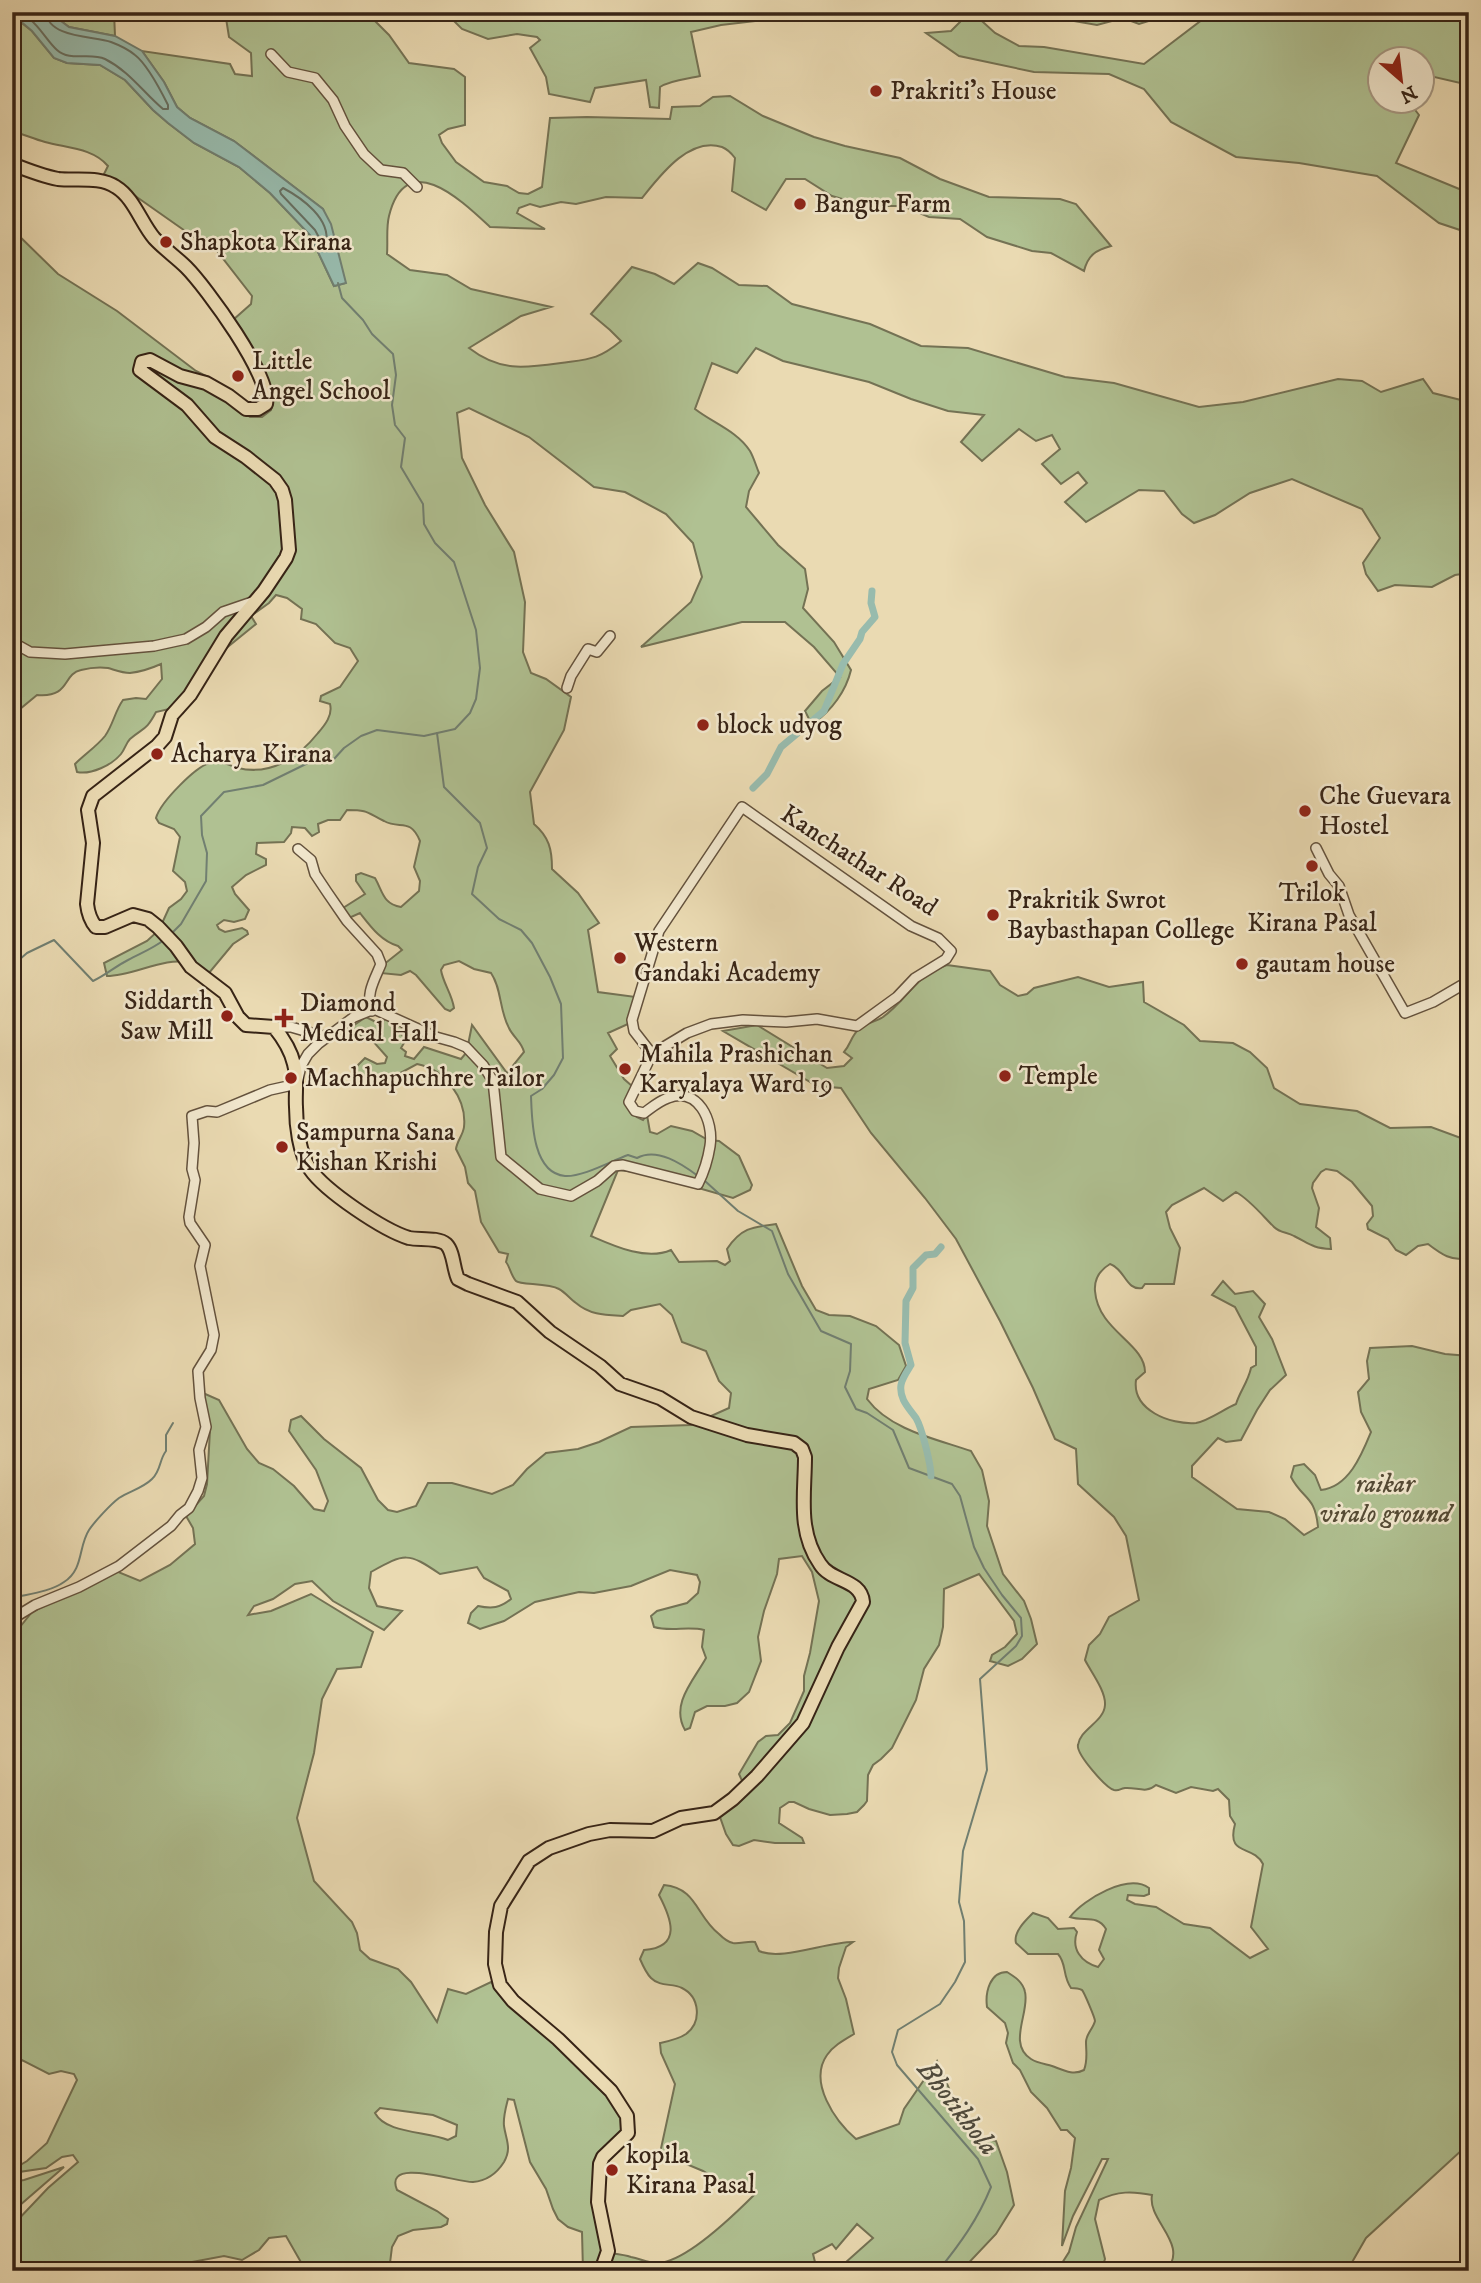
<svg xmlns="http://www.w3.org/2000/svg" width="1481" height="2283" viewBox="0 0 1481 2283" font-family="'IM FELL DW Pica',serif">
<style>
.green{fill:#b0c192;stroke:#747254;stroke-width:2;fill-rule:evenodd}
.water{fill:#98bbad;stroke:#717f71;stroke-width:2}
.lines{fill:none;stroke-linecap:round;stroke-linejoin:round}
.shore{stroke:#687062;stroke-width:2}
.stream{stroke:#717f71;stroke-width:2}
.canal{stroke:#98bbad;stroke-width:7}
.minor-casing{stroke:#64523d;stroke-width:12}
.major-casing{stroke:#372416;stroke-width:16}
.minor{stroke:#f1e7cd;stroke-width:9}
.major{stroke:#eadab2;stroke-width:12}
.poi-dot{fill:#8f2418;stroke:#f1e7cd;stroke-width:2.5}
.labels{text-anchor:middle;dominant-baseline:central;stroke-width:5;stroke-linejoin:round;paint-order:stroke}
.poi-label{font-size:26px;fill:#372416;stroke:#f1e7cd;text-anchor:start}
.street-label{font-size:26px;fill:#372416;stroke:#f1e7cd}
.park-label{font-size:26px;font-style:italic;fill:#554b35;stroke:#f1e7cd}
.water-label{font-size:28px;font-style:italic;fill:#4f4a3c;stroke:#f1e7cd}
</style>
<rect width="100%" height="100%" fill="#eadab2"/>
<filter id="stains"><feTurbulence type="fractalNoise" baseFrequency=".00286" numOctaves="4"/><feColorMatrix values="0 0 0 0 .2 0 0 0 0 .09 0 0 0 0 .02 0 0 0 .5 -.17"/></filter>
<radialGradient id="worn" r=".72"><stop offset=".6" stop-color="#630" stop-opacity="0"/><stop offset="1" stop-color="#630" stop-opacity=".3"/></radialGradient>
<g class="green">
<path d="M49 12H114L115 36 69 27Z"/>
<path d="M225 12H339L355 16 369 15 389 35 409 63 454 69 465 77V125L448 129 439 135 442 143 456 162 484 182 507 186 519 193 528 194 542 187 550 118 587 117 670 119 672 107 700 106 713 97 730 96 763 116 814 137 845 146 900 158 940 179 989 197 1060 199 1076 204 1111 246C1096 250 1088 255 1084 271L1051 253 1032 251 987 237 960 219 929 217 903 206H866L832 196 805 179H786L766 210 732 191 735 158C732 154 727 149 722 147 689 136 659 177 642 198L606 197 576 204 561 202 540 207 530 204 519 208 517 213 545 229 490 227C461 200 406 147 389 216 386 228 388 242 387 254L410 270 447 275 471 289 551 307 521 316 469 348C500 372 525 368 561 363 589 359 598 360 621 341L610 330 591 314 632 267 655 274 674 284 698 263 712 268 739 285 767 286 792 304 870 324 921 346 968 348 1065 377 1114 383 1199 407 1243 402 1338 379 1362 381 1381 392 1423 379 1433 393 1469 402V573L1455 575 1432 587 1395 585 1378 591 1366 574 1363 563 1380 538 1362 509 1292 479 1250 493 1215 515 1194 523 1182 514 1164 491 1139 490 1086 522 1065 502 1087 483 1078 472 1061 484 1042 464 1060 449 1052 435 1036 441 1019 429 982 461 961 442 984 415 948 411 911 399 869 382 783 361 756 348 737 373 712 363 695 409C713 423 737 431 750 451 754 458 756 466 759 473L749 491 746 507 778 545 805 569 808 589 803 608 834 642 851 670C846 691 832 710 814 723L810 721 805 711 822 691 840 677 814 647 785 622H742L641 647 691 602 702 577 693 543 666 514 625 492 594 487 529 437 469 408 457 413 462 458 485 505 514 552 525 602 523 652 531 673 546 679 571 697 564 730 530 792 534 824C549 837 552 849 552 869L578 893 599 923 588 930 598 992 636 997 628 1024 608 1033 617 1049 610 1056 624 1079 632 1086C626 1102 626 1114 643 1120L647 1115 650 1132 657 1134 671 1126 692 1131 708 1140 719 1141 739 1156 752 1185 750 1190 733 1198 646 1173 618 1170 591 1236C614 1246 646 1261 671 1250L679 1262 717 1261 725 1265 730 1261 727 1249C741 1228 752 1227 776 1224L802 1286 816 1310 829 1315 850 1316 876 1326 899 1345 906 1366 898 1380 869 1389 867 1399C890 1430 936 1439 971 1451L982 1470 989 1501 987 1526 1003 1574 1024 1601 1031 1619 1037 1644 1022 1659 1008 1666 990 1661 992 1655 1005 1647 1017 1634 1014 1621 979 1574 944 1589 943 1627 939 1645 924 1669 916 1700 892 1748 881 1759 873 1765 868 1775 867 1801 864 1805 857 1812 847 1814 830 1815 809 1809 794 1802H789L780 1808 779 1823 802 1838 804 1843H775L754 1840 739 1846 733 1845 726 1834 720 1817 748 1794 739 1774 758 1742 766 1736 778 1735 790 1723 804 1691V1676L810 1653 819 1601 812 1572 802 1556 779 1559 777 1574 764 1611 758 1637 761 1661 749 1692 737 1703 725 1706H707L695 1712 690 1728 685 1730C670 1704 694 1680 706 1658L702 1647 704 1630C688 1626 670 1632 654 1627L651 1616 657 1611 687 1603 698 1593 700 1582 697 1575 670 1570 631 1586 594 1593 579 1592 535 1602 504 1621 480 1629 468 1623 471 1613 478 1606C492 1609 500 1608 511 1599L508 1591 484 1578 477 1567 440 1574C408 1552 405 1553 371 1572L369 1588 377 1606 402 1611 384 1630 333 1601 312 1581 295 1584 273 1599 254 1606 248 1615 271 1611 311 1594 373 1632 361 1667 337 1669 322 1699 314 1753 297 1818 314 1881 352 1922 357 1933 360 1950 370 1959 398 1969 411 1982 437 2022 448 1989 466 1994 491 1982 508 2004 541 2029 590 2075 619 2108 624 2128 612 2143 598 2156 610 2253C617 2254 625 2255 631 2257 641 2259 648 2263 658 2263 686 2262 734 2215 754 2195L747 2190 721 2182 703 2171 684 2163 666 2162 660 2153 675 2084 661 2053 660 2043C669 2041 679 2039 686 2034 702 2022 700 1997 682 1988 672 1983 660 1987 651 1978 646 1973 643 1966 640 1959L644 1950C683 1947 671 1918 659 1895L664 1885C697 1888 696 1916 719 1934 722 1937 728 1942 733 1943 739 1944 748 1941 755 1942L759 1951C781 1961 826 1942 853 1942L846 1947 839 1968 838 1978 846 1999 854 2034C844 2040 833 2046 827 2055 808 2082 835 2121 856 2139L899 2124 904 2109 937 2061 969 2134 996 2141 1007 2172 1014 2205 996 2234 961 2271H836L873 2238 857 2224 836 2249 832 2244 813 2254 816 2266 810 2271H792L790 2269 787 2271H583L582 2232 568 2227 558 2219 553 2209 546 2189 530 2162 514 2100 508 2099C506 2107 503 2117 504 2126 506 2140 512 2148 504 2162 497 2173 486 2181 473 2182 459 2183 383 2156 397 2190L437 2211 448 2219 447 2224 441 2227 413 2230 398 2236 392 2247 389 2271H306L286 2236 269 2238 259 2250 242 2260 224 2256 144 2271H12V2223L14 2224 48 2188 78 2162 73 2155 62 2157 46 2168 12 2173V2170L27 2161 47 2143 77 2080 74 2074 61 2071 49 2074 22 2060 12 2078V1637L32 1612 116 1571 140 1581 170 1565 195 1544 193 1528 186 1516 204 1496 207 1484 210 1430 203 1393 219 1400 247 1449 259 1463 273 1469 294 1486 314 1509 324 1511 328 1501 316 1470 289 1431 291 1420 301 1416 324 1439 361 1468 378 1500 388 1510 397 1512 416 1506 428 1483H452L492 1494 513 1485 527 1469 546 1453 578 1449 599 1442 631 1427 691 1425 729 1408 731 1393 719 1381 706 1351 682 1342 672 1315 660 1304 631 1310 623 1316C605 1315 590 1315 576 1303 570 1299 565 1292 559 1289 548 1283 520 1285 516 1281 511 1276 510 1267 506 1262L508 1254 499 1252 481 1222 475 1191 468 1183 465 1167 456 1149C457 1141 463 1135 464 1127 467 1099 445 1069 417 1064L378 1085 353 1070 365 1058 377 1064 385 1063 387 1057 372 1040 347 1030 366 1017 382 1025 385 1016 404 1025 399 1033 407 1038 401 1048 406 1052 405 1056 414 1059 424 1047 461 1059 466 1053 474 1062 482 1059 468 1045 472 1025 507 1073 524 1052C522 1042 513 1037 509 1028 499 1010 502 989 491 973L474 969 459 961 444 965 441 970C443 983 452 994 454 1008L450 1011 445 1009 416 975 410 971 401 975 380 973 383 965 402 950 398 946C381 941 371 927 360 913L349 918 343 908 365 894 356 881V875L361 873 375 878C383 892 383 904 401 907L419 891 420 881 414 867 420 841C410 817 400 830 384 821 366 812 369 810 347 810L340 820H328L318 824 319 832 312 836 305 828 292 827 291 833 284 842 257 843 256 854 266 859V865L246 875 232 887 235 894 249 910 245 919 234 922 224 920 217 925 219 929 225 932 242 928 247 931 248 934 233 944 209 973C203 970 196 965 189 963 166 956 133 976 107 976L104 963 147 941 159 930 169 908 181 899 187 891 185 882 173 871 180 837 174 829 159 823 156 818C160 803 197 764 213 762 223 760 229 766 238 768 271 776 299 757 318 733 325 725 333 715 330 704L320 701 321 696 340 687 358 661 350 648 335 643 316 624 301 619 302 609 287 598 276 595 269 603 251 616 256 624 224 650 183 713 173 708 156 712C146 731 144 727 130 739 126 743 125 749 121 754 112 765 91 775 77 772L75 764C84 755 97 746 105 736 113 725 115 711 123 700L136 698 146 699 162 679 161 664C152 668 140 672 130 673 122 673 115 670 108 668 100 667 89 668 81 670 62 674 71 698 37 695L20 709 12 711V229L58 274 117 311 196 371 216 381 226 398 250 417H262L271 410 267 377 233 320 251 304 252 296 207 238 198 240 104 174 108 166C93 148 67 148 45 142 34 139 23 134 12 131V21L18 20 32 31 54 58 67 63 100 65 125 80 153 110 168 123 194 143 239 167 270 193 310 235 334 286 345 283 323 209 234 141 190 118 177 107 164 82 142 51 230 64 235 74 252 76 251 53 229 37ZM380 2108 433 2115 457 2125 456 2136 448 2140C428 2131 386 2134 375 2113Z"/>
<path d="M426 12H831L721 25 691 32 700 76C687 79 670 80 660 87L659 108 650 107 646 80 595 88 590 102 549 94 546 77 530 48 540 40 537 37 517 34 488 39 462 29 453 20 443 16 427 15Z"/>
<path d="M956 12H972L995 33 1019 46 1044 47 1144 64 1203 19 1197 12H1469V85L1426 75 1422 80V60H1380V102H1409L1419 115 1396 163 1469 193V233L1439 223 1377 176 1299 163 1236 157 1171 122 1144 89 1109 74 1034 72 959 56 926 33 951 31 960 22Z"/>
<path d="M1030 12H1178L1139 24 1123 18 1097 25 1051 17 1039 20Z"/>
<path d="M947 965 990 971 1000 985 1018 996 1027 994 1034 988 1078 977 1109 987 1143 982 1144 1002 1184 1025 1200 1041 1233 1043 1250 1052 1267 1068 1274 1088 1300 1104 1357 1111 1390 1128 1431 1127 1469 1141V1258C1452 1262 1441 1254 1428 1244L1418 1246 1406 1255 1396 1250 1388 1239 1368 1229 1367 1224 1373 1216 1372 1206 1352 1182 1337 1171 1326 1169 1321 1172 1313 1183 1312 1188 1319 1208 1316 1227 1330 1238 1331 1249C1312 1248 1310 1244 1294 1236 1287 1232 1280 1233 1274 1227 1262 1215 1250 1200 1236 1192L1223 1201 1204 1188 1172 1205 1166 1212 1170 1228 1180 1248 1174 1284H1145L1142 1288C1126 1291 1125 1269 1110 1264 1100 1270 1094 1279 1095 1291 1098 1331 1145 1343 1145 1372L1136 1380C1132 1410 1170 1425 1196 1423 1208 1421 1224 1409 1236 1404 1240 1391 1248 1382 1251 1368L1256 1365V1347L1235 1307 1212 1295 1223 1281 1235 1294 1253 1291 1265 1304 1259 1317 1272 1339 1286 1375 1270 1390 1257 1410 1241 1440 1226 1442 1218 1438 1192 1466V1477L1237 1509 1269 1512 1285 1519 1304 1535 1318 1527C1315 1495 1303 1500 1291 1477L1294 1466 1304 1464 1315 1475 1321 1490C1349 1487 1362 1454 1371 1432L1361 1412 1358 1392 1369 1379 1367 1361 1370 1348 1412 1346 1445 1354 1469 1356V2153L1463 2149 1366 2238 1347 2271H1166C1190 2244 1147 2221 1152 2195 1132 2191 1118 2191 1099 2200L1095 2219 1105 2259 1101 2271H1057L1069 2252 1076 2227 1108 2159H1102L1073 2216 1062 2246 1065 2191 1071 2168 1075 2138 1067 2130H1061L1047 2108 1031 2092 1020 2070 1013 2063 1006 2043 1008 2033 1005 2023 987 2007C985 1992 990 1972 1007 1972 1015 1977 1023 1982 1025 1992 1030 2012 1007 2044 1031 2059 1037 2063 1045 2064 1052 2066 1063 2070 1073 2076 1084 2070 1088 2060 1086 2052 1086 2042 1086 2034 1093 2029 1095 2021 1095 2018 1084 1992 1082 1990 1078 1988 1074 1988 1071 1988 1062 1975 1067 1964 1058 1954H1028L1016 1943C1013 1932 1026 1920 1033 1913L1048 1918 1058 1929 1074 1928 1077 1932C1071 1949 1081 1962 1098 1967L1104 1959 1099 1950 1106 1929C1097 1914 1084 1922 1070 1917 1084 1899 1128 1873 1149 1888V1894L1144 1896 1128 1895 1127 1900 1135 1904 1156 1907 1184 1924 1210 1928 1250 1958 1268 1949 1251 1927 1263 1864C1253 1844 1226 1857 1235 1824L1230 1816 1229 1800 1218 1789 1213 1791 1191 1787 1176 1793 1156 1785C1146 1794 1137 1787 1125 1788 1119 1789 1120 1791 1114 1790 1106 1788 1076 1754 1078 1745 1080 1729 1104 1722 1105 1705 1106 1691 1091 1672 1085 1660L1089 1645 1100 1634 1109 1617 1139 1600 1126 1536 1114 1517 1078 1484 1076 1449 1055 1439 1033 1388 1000 1321 956 1239 925 1198 871 1133 841 1088 817 1086 723 1031 757 1025 827 1068 844 1066 852 1058 844 1052C851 1044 851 1036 859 1029 865 1023 876 1022 883 1017 909 998 914 976 947 965Z"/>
<path d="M64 2167 12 2212V2182L24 2180Z"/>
</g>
<path class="water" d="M12 12H49L69 27 115 36 142 51 164 82 177 107 190 118 234 141 323 209 331 224 346 283 334 286 310 235 270 193 239 167 194 143 168 123 153 110 125 80 100 65 67 63 54 58 32 31 19 20 12 21Z"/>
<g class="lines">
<g class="shore">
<path d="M12 14C33 11 44 39 57 50 70 62 90 52 105 59 129 71 143 92 163 109H168V105C161 91 148 65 135 55 129 50 119 45 111 42 93 36 48 38 46 12"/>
<path d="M283 188C302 198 331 219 326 243H322L315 230 281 194 280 191Z"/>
</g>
<g class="stream">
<path d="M437 733 444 787 480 823 487 848 478 867 472 894 499 919 521 930 532 943 550 977 561 1004 563 1058 554 1075 542 1089 531 1096C532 1120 532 1173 565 1176 583 1177 611 1161 628 1155L637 1158C657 1147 682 1164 698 1176"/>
<path d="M171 934 181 924 206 881 207 853 202 835 201 816 224 792 263 785 308 763H325L334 759 344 748 361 736 377 730 424 736 455 729 470 713 476 699 480 668 476 630 454 562 435 543 424 524 423 504 401 467 405 438 395 425 392 405 396 375 393 354 372 334 363 320 342 298 338 283"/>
<path d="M12 966 27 953 54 940 93 981C106 975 116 966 128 960 141 953 152 949 164 940"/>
<path d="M705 1181 738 1211 772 1231 788 1274 821 1331 851 1344 850 1371 845 1387 856 1409 867 1413 893 1430 909 1468 952 1484 960 1496 974 1547 984 1568 1002 1595 1021 1618 1022 1636 1016 1646 980 1679 987 1770 963 1851 959 1902 964 1921 965 1962 955 1982 940 2004 898 2030 892 2052 897 2065 978 2159 991 2187C978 2219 960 2244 938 2271"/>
<path d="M12 1598C28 1594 50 1592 64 1582 84 1569 78 1547 89 1530 95 1521 111 1504 119 1498 130 1491 143 1488 152 1479 161 1471 159 1460 166 1451V1435L173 1423"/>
</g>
<g class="canal">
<path d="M753 788 767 774 781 747 824 711 843 664 860 639 862 632 875 617 871 603 872 591"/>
<path d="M931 1476C931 1465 922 1428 916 1418 909 1408 899 1399 901 1385 902 1378 908 1370 911 1365L905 1343 906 1301 913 1288V1268L926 1255 935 1254 941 1247"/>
</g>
<defs>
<g id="minor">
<path d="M271 54 288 72 315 78 333 100 345 126 364 154 381 170 403 173 417 187"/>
<path d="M12 642 30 652 65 654 154 646 186 639 206 627 223 612 255 601"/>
<path d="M567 688 571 676 588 649 597 652 610 636"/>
<path d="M1316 848 1329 874 1339 886 1349 915 1405 1013 1433 1002 1469 981"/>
<path d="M298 849 311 860 315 874 327 892 347 921 377 954 381 964C375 979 365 994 372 1011"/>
<path d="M274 1027H291L322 1036 330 1035"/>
<path d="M12 1619 35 1605 79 1587 119 1566 171 1526 180 1515 189 1508 198 1491 202 1478 199 1450 206 1427 200 1398 198 1371 211 1350 214 1335 200 1266 205 1245 190 1223 189 1217 195 1180 192 1169 194 1143 192 1116 207 1111 217 1112 270 1090 297 1084 301 1066 308 1054 318 1044 354 1017 374 1009 436 1037 454 1042 466 1047 483 1065 493 1081 501 1157 540 1189 571 1196 597 1181 614 1166 623 1165 698 1184C704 1172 708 1159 710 1146 714 1121 698 1086 668 1098 659 1101 651 1108 644 1113L635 1111 629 1102 652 1054 634 1031 632 1020 659 931 742 807 911 926 938 938 951 951 946 959 915 978 897 997 857 1026 817 1019 786 1022 743 1020 711 1024 687 1033 652 1054"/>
</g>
<path id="major" d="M12 164C27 170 42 176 58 179 77 181 100 176 116 187 134 198 141 223 154 238 164 249 176 257 186 267 206 287 272 377 266 404L258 409H246L229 396 206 383 180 376 150 360 142 362 140 370 187 405 215 437 246 457 275 480 282 490 285 500 289 550 286 558 264 591 226 636 190 695 172 715 165 737 157 746 93 796 88 810 93 843 87 904C88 913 90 920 96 927H105L133 915 148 919 158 927 176 946 191 967 225 993 238 1017 246 1025 274 1027C283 1038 291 1051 294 1064 298 1078 295 1093 296 1107 296 1125 299 1153 310 1169 325 1191 383 1230 409 1238 419 1240 438 1237 446 1244 454 1252 453 1268 458 1279L468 1284 517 1302 550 1332 600 1366 620 1384 660 1398 691 1417 747 1435 794 1443 802 1449 805 1457C805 1494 797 1531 820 1564 831 1582 861 1579 863 1602L838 1647 803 1723 757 1776 733 1799 714 1813 681 1818 653 1831 610 1830 589 1834 549 1848 529 1861 501 1906 496 1932 495 1964 500 1985 513 2001 558 2039 611 2091 627 2116 628 2133 603 2157 600 2164 598 2202 608 2251 601 2271"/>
</defs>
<use href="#minor" class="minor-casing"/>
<use href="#major" class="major-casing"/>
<use href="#minor" class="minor"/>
<use href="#major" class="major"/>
</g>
<g class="poi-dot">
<circle cx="876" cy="91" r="7"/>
<circle cx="800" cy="204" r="7"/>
<circle cx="166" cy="242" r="7"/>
<circle cx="238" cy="376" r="7"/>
<circle cx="703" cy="725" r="7"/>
<circle cx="157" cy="754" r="7"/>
<circle cx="1305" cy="811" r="7"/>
<circle cx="1312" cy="866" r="7"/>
<circle cx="993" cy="915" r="7"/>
<circle cx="620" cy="958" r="7"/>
<circle cx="1242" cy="964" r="7"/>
<circle cx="227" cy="1016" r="7"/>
<path d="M280.5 1007.5h7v7h7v7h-7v7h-7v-7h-7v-7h7z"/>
<circle cx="625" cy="1069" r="7"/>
<circle cx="1005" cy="1076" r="7"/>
<circle cx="291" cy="1078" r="7"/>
<circle cx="282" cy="1147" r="7"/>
<circle cx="612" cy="2170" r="7"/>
</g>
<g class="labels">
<g class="poi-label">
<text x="890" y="91">Prakriti's House</text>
<text x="814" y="204">Bangur Farm</text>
<text x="180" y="242">Shapkota Kirana</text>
<text x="252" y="361">Little<tspan x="252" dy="30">Angel School</tspan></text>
<text x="717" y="725">block udyog</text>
<text x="171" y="754">Acharya Kirana</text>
<text x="1319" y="796">Che Guevara<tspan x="1319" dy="30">Hostel</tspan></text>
<text x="1312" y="893" text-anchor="middle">Trilok<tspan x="1312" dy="30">Kirana Pasal</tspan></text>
<text x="1007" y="900">Prakritik Swrot<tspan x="1007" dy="30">Baybasthapan College</tspan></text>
<text x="634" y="943">Western<tspan x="634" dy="30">Gandaki Academy</tspan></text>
<text x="1256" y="964">gautam house</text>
<text x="213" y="1001" text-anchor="end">Siddarth<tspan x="213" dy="30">Saw Mill</tspan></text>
<text x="300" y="1003">Diamond<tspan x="300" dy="30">Medical Hall</tspan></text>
<text x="639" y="1054">Mahila Prashichan<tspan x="639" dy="30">Karyalaya Ward 19</tspan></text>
<text x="1019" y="1076">Temple</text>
<text x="305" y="1078">Machhapuchhre Tailor</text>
<text x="296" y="1132">Sampurna Sana<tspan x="296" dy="30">Kishan Krishi</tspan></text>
<text x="626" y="2155">kopila<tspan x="626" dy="30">Kirana Pasal</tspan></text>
</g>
<g class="street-label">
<text transform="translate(859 861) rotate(33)">Kanchathar Road</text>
</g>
<g class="park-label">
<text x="1385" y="1484">raikar<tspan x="1385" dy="30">viralo ground</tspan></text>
</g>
<g class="water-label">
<text transform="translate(958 2108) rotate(52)">Bhotikhola</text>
</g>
</g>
<rect width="1481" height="2283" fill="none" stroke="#eadab2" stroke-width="42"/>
<rect x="14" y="14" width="1453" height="2255" fill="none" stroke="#372416" stroke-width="3.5"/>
<rect x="21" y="21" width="1439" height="2241" fill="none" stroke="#372416" stroke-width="2"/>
<g transform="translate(1401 80) rotate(152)"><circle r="33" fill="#f1e7cd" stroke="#a79984" stroke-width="2"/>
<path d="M0-5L12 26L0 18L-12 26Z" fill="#8f2418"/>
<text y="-10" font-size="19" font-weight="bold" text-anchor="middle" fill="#372416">N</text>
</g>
<rect width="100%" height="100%" filter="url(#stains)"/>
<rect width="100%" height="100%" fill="url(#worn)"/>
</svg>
